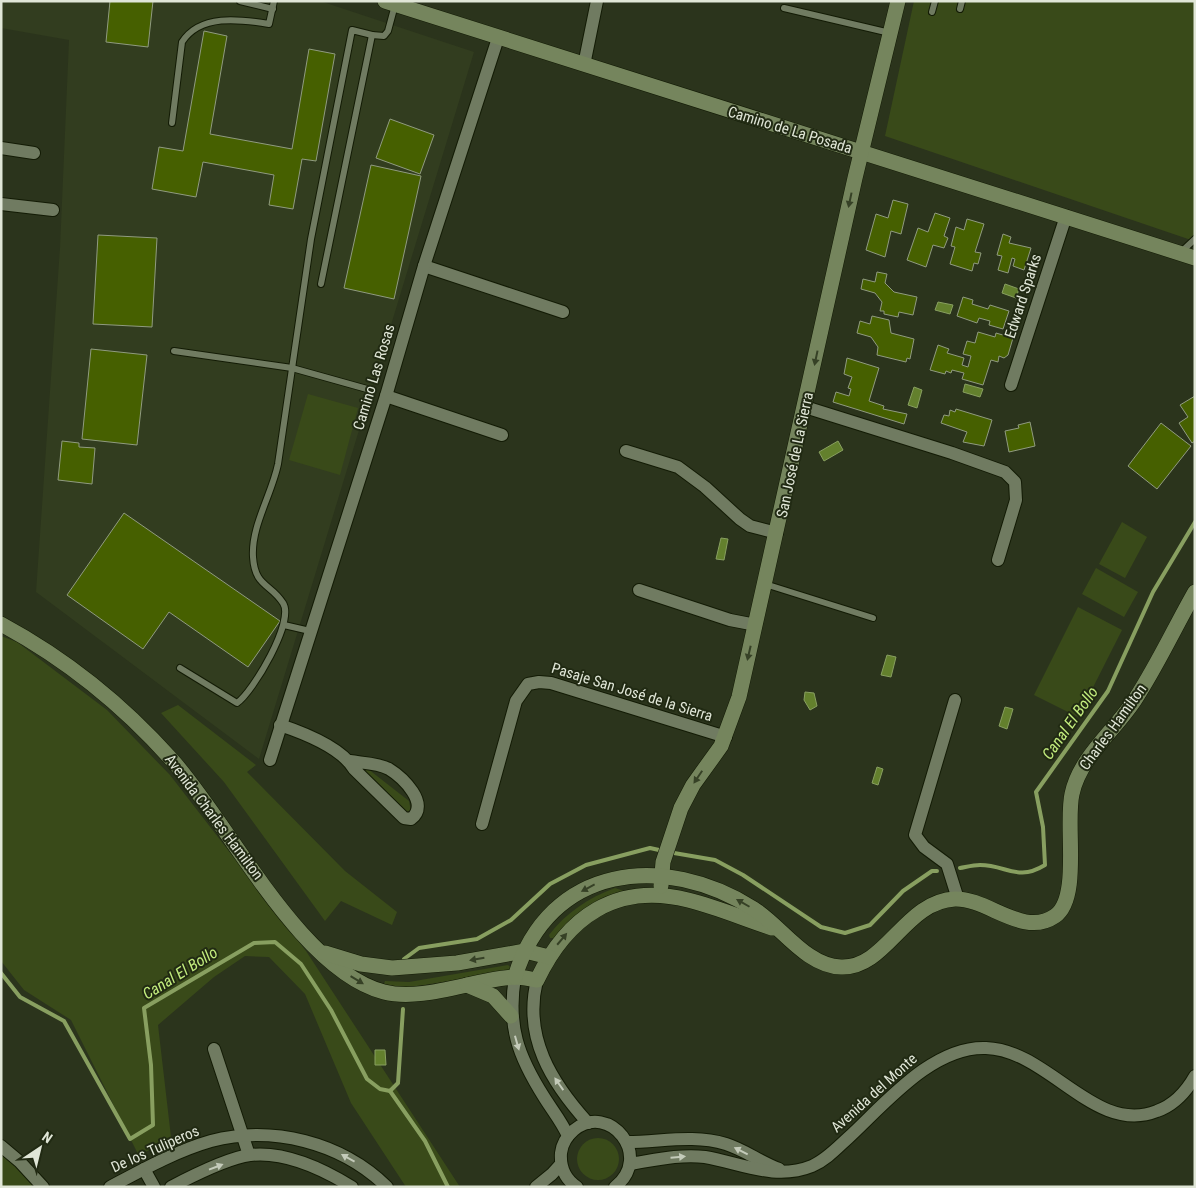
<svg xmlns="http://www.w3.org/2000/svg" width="1196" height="1188" viewBox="0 0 1196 1188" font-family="'Roboto Condensed',sans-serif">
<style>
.built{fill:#323d1f}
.green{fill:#394a19}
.water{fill:#63802d;stroke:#889f60}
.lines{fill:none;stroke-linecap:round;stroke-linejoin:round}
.stream{stroke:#889f60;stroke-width:4}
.building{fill:#466000;stroke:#909b80}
.lane-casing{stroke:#131b05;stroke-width:8}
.street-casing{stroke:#131b05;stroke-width:14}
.secondary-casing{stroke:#131b05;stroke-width:16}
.lane{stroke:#707b61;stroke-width:6}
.street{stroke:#707b61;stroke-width:12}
.secondary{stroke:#75855d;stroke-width:15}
.oneway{fill:#364126}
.oneway2{fill:#c4cbba}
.labels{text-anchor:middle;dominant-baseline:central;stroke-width:4;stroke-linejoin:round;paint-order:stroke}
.street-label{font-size:15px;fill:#e0e6d7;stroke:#212a13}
.water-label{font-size:16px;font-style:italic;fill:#c3ed7e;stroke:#212a13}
</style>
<rect width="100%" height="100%" fill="#2b341c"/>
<path class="built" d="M1 1H320L474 52 259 759 36 592 60 248 69 40 1 28Z"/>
<g class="green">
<path d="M914 1H1195L1194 241 885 136Z"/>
<path d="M308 394 358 408 340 475 289 460Z"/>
<path d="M1122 522 1147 537 1125 578 1099 564Z"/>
<path d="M1096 568 1138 592 1124 617 1082 594Z"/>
<path d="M1078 607 1122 630 1078 717 1034 695Z"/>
<path d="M1 636 17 642 107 710 170 775 306 951 460 1187H406L351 1103 305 994 269 957 245 956 214 977 158 1025 171 1137 139 1156 71 1020 24 990 1 961Z"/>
<path d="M178 705 256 765 247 772 345 871 397 912 392 925 341 901 325 921 224 782 161 713Z"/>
<path d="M368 769 409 801 411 812 405 811 363 771Z"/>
<path d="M615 888 624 891 623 894 579 914 555 938H550L549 935C567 912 588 898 615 888Z"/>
<path d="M508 965 512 969 511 971 411 987H399L384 984 385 981 409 982Z"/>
<circle cx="598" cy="1159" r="21"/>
<path d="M1 1146 43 1187H1Z"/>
</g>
<g class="water">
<path d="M1005 284 1019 289 1016 298 1002 293Z"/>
<path d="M938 302 953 305 950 314 935 310Z"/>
<path d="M965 384 983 389 980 397 963 392Z"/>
<path d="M914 387 922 390 917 408 908 405Z"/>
<path d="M838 441 843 450 824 461 819 452Z"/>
<path d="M721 538 728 539 724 560 716 559Z"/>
<path d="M887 655 896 657 891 677 881 675Z"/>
<path d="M805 692 814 693 817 706 810 710 804 700Z"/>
<path d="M1005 707 1013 709 1007 729 999 726Z"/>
<path d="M877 767 883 769 878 785 872 783Z"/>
<path d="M375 1050H385L386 1065H375Z"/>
</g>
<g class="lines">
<g class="stream">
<path d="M674 853 715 860 743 875 821 927 845 933 870 925 903 891 932 871H937"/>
<path d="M960 868C966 867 973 865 980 865 1007 865 1017 882 1045 865L1043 827 1036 792 1108 691 1153 592 1195 522"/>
<path d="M404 959 419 948 477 939 511 920 550 884 586 865 650 848 659 850"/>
<path d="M1 973 20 997 64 1021 130 1139 153 1125 151 1065 144 1008 254 943 275 942 301 964 331 1010 367 1079 380 1089 390 1091 398 1083 403 1009"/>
<path d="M390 1091 425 1141 448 1187"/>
</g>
</g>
<g class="building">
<path d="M110 1H153L148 47 106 42Z"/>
<path d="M204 31 227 36 210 134 292 149 309 49 335 54 316 161 302 159 293 209 269 205 274 175 203 162 196 197 152 189 159 147 183 151Z"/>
<path d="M390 119 434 135 420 174 376 158Z"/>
<path d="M371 165 421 176 394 299 344 288Z"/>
<path d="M893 200 908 204 901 234 891 231 885 257 866 250 876 214 888 218Z"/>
<path d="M935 213 950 218 944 236 948 238 944 248 933 245 926 267 907 260 918 228 928 232Z"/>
<path d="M967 219 984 224 975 252 981 253 978 264 974 263 972 271 950 264 955 247 951 246 956 227 964 230Z"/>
<path d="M1003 234 1011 237 1009 243 1031 248 1024 270 1013 266 1015 259 1012 258 1008 273 998 270 1002 256 997 255Z"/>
<path d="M98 235 157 238 152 327 93 324Z"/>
<path d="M877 272 887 274 885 283 894 292 917 297 913 315 899 312 898 317 884 314V311H880L882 302 875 293 861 289 863 279 875 282Z"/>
<path d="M963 297 973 300 972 304 988 309 990 305 1009 311 1003 329 989 325 990 321 979 318 977 323 957 316Z"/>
<path d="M872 316 889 320 891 333 914 339 910 359 907 358 906 362 877 355 878 347 871 337 857 333 860 321 870 324Z"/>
<path d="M978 332 995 337 996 333 1013 338 1008 355 1004 358 999 356 998 362 991 360 983 385 962 379 964 373 952 370 951 373 946 371 945 374 930 370 938 345 949 349 947 353 964 358 962 365 968 367 971 356 963 354 967 341 975 343Z"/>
<path d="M91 349 147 355 137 445 82 439Z"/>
<path d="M847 358 879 368 869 401 884 406 883 409 907 414 904 424 833 402 836 392 849 396 851 389 848 388 852 377 844 374Z"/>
<path d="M1195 396V441L1192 443 1179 423 1188 417 1180 405Z"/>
<path d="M956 409 992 420 984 446 963 442 967 432 941 423 944 415 949 416 950 410 955 412Z"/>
<path d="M1030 422 1035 446 1009 452 1005 431 1019 428 1018 425Z"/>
<path d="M1161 423 1191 446 1157 489 1128 466Z"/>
<path d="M62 441 79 443V447L95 448 92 484 58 480Z"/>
<path d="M124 513 280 621 248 667 169 612 143 649 67 595Z"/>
</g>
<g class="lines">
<defs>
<g id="lane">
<path d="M240 1 273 9"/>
<path d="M784 8 890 33"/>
<path d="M960 9 962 1"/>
<path d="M932 12 935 1"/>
<path d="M172 123 182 42C200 14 239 19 269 24L274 1"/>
<path d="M1180 253 1195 239"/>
<path d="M321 284 372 35 384 36 388 31 395 5"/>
<path d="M174 351 292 368 367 389"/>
<path d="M765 584 873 618"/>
<path d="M284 625 310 631"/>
<path d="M180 668 237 703C253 692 295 621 283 603 270 583 255 587 253 557 251 526 272 494 278 464L311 239 352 30 372 35"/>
</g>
<g id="street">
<path d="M584 65 597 1"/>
<path d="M1 148 34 153"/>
<path d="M1 204 53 210"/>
<path d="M424 266 563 312"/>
<path d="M1011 385 1066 216"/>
<path d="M386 396 502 435"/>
<path d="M805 407 952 453 1005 472 1015 482 1016 500 998 560"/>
<path d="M626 451 678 467 705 487 740 519 750 526 777 533"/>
<path d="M639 590 730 620 756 625"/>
<path d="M955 700 915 835 924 847 947 864 958 899"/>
<path d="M280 725C304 733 341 747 354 769L404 818 411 819C431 804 402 777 389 769 378 763 362 763 350 761"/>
<path d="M270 760 386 396 424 266 498 38"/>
<path d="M482 824 516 701 528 684 539 682 551 683 726 737"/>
<path d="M515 977C507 1026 518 1056 544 1097 552 1110 562 1122 568 1136"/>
<path d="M537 980C523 1037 551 1082 588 1123"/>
<path d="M214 1049 249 1155"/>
<path d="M627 1142C661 1142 693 1134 726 1144 745 1150 760 1162 779 1169"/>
<path d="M1 1146 20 1162 43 1187"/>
<path d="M630 1164C655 1160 680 1154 705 1157 741 1163 775 1181 812 1166 826 1160 837 1148 848 1138 885 1104 932 1046 986 1048 1049 1050 1095 1136 1157 1111 1174 1105 1186 1092 1195 1076"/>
<path d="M144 1169 154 1187"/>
<path d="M110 1187C142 1170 176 1151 211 1141 272 1125 341 1142 387 1187"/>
<path d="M171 1187C192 1176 228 1158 250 1155 285 1151 323 1169 352 1187"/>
<path d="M536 1187 552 1174 561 1164"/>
<path d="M577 1187C565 1179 560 1167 561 1153 562 1144 567 1136 574 1130 609 1101 654 1156 615 1187"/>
</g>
<g id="secondary">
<path d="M385 1 1195 258"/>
<path d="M1 624C66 659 123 705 172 760 230 825 300 970 384 992 423 1002 474 979 515 977 522 977 530 979 537 980 567 917 616 882 688 900 717 907 744 919 772 928"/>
<path d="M661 886 663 862 681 808 693 785 721 746 739 697 855 178 898 1"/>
<path d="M325 953 361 964 392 968 457 963 525 951 549 957"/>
<path d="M515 977C549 864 664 852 754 909 781 926 806 966 841 967 886 969 905 901 955 899 988 898 1023 938 1055 916 1081 898 1065 824 1072 794 1080 756 1116 730 1136 698 1158 664 1175 627 1195 592"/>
<path d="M467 985 493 996 511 1016"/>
</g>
</defs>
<use href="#lane" class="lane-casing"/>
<use href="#street" class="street-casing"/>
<use href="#secondary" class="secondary-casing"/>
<use href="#lane" class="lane"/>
<use href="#street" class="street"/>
<use href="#secondary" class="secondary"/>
</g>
<defs><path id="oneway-solid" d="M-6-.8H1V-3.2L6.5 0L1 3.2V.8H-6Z" transform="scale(1.25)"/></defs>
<g class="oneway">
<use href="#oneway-solid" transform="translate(850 200) rotate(102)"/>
<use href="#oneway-solid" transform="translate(816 358) rotate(102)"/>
<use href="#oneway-solid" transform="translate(749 653) rotate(103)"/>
<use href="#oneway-solid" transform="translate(698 777) rotate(124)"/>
<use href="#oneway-solid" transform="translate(588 888) rotate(152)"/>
<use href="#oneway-solid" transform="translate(743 903) rotate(-150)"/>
<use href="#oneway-solid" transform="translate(562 939) rotate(-50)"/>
<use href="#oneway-solid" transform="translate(477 959) rotate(170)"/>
<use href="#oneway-solid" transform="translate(357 980) rotate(31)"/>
</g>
<g class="oneway2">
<use href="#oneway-solid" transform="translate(517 1043) rotate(74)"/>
<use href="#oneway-solid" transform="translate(559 1084) rotate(-125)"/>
<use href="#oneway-solid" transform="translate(741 1151) rotate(-153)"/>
<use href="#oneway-solid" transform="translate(678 1157) rotate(-5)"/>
<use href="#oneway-solid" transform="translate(348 1158) rotate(-151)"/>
<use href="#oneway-solid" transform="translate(216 1167) rotate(-21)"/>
</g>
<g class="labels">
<g class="street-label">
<text transform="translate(790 130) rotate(17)">Camino de La Posada</text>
<text transform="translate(1023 296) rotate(-72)">Edward Sparks</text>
<text transform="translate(374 377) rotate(-73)">Camino Las Rosas</text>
<text transform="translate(795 455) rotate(-78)">San José de La Sierra</text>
<text transform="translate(632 692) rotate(17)">Pasaje San José de la Sierra</text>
<text transform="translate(1113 727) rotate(-54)">Charles Hamilton</text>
<text transform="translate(214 817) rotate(53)">Avenida Charles Hamilton</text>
<text transform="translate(874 1093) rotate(-42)">Avenida del Monte</text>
<text transform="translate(155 1149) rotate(-24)">De los Tuliperos</text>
</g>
<g class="water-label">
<text transform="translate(1070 723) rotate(-55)">Canal El Bollo</text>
<text transform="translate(180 973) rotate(-32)">Canal El Bollo</text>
</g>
</g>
<rect width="1196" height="1188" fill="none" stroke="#e0e6d7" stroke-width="5"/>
<g transform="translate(40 1148) rotate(35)" stroke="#212a13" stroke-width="4" paint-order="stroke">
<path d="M0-4L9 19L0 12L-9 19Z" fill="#e0e6d7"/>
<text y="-8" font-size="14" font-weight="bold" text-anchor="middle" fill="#e0e6d7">N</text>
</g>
</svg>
